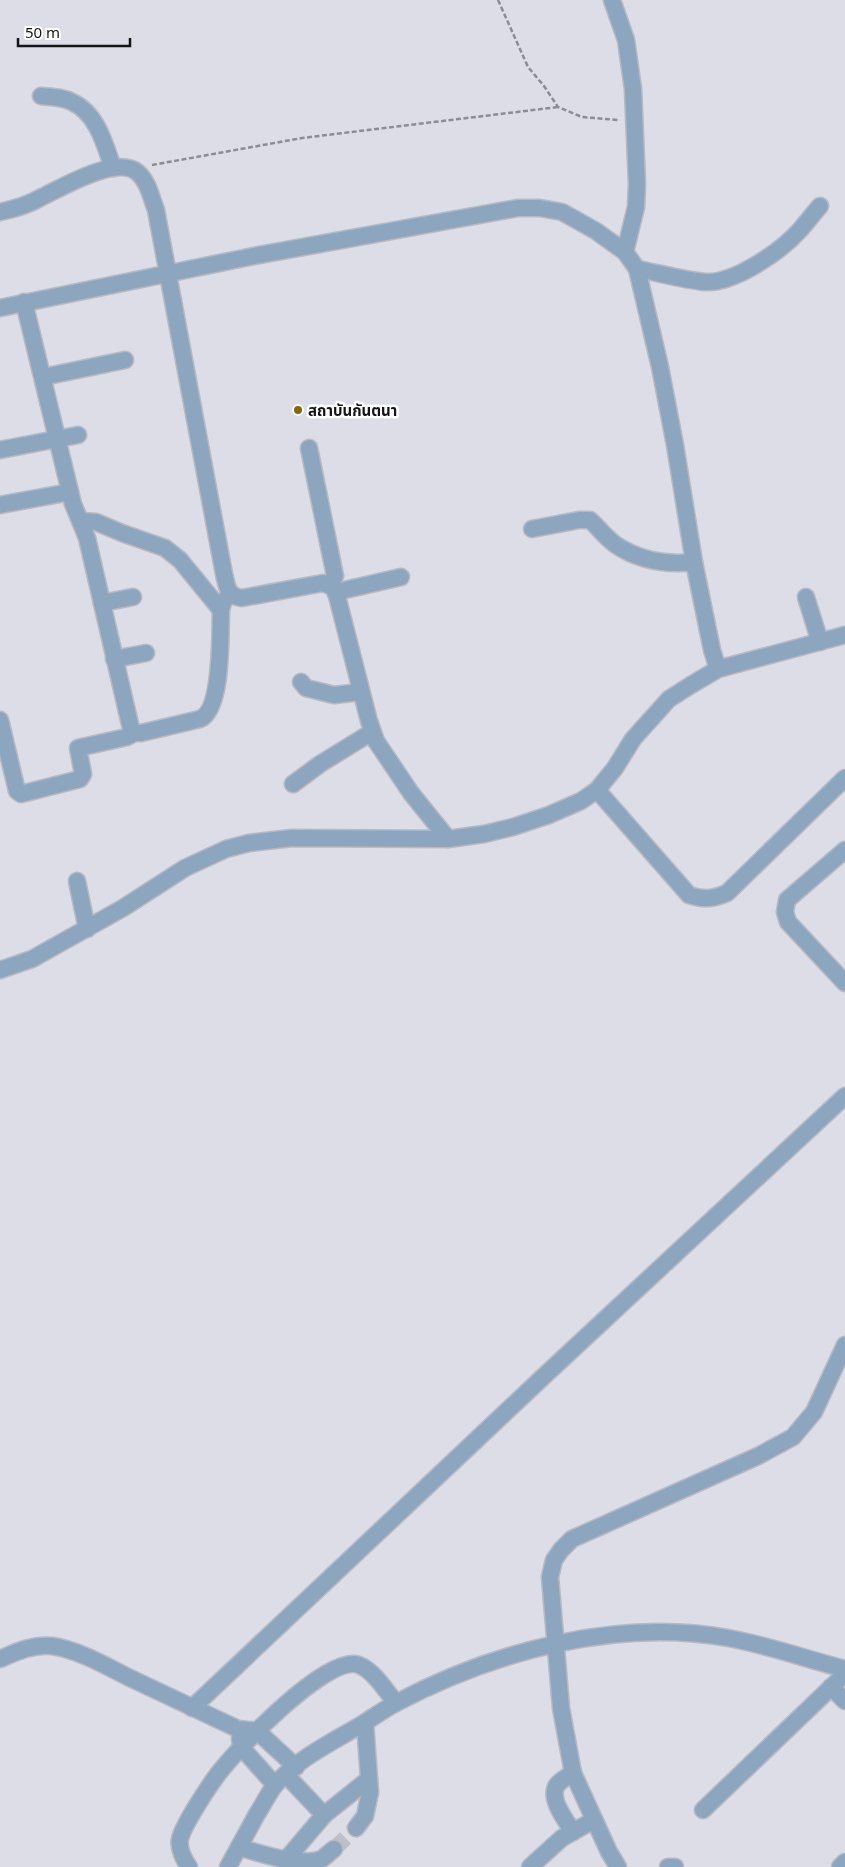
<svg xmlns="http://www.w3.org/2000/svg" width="845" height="1867" viewBox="0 0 845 1867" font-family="'Noto Sans','Noto Sans Thai',sans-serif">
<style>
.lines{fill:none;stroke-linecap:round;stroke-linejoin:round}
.minor-tunnel{stroke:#bebfc8;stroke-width:16;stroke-dasharray:16 8;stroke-linecap:butt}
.minor-casing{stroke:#b8b9c2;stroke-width:19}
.path{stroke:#8c8d94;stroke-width:2.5;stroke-dasharray:5 2.5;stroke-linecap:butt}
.minor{stroke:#8da6bf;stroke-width:16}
.poi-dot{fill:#896704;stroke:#fff;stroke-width:2}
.labels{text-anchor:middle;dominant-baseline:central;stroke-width:5;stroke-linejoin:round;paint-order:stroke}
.poi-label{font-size:15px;font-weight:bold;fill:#141417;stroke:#fff;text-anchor:start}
</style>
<rect width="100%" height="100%" fill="#dcdde7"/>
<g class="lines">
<path class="minor-tunnel" d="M334 1849 356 1828"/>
<defs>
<g id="minor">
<path d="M612 0 626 40 633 89 637 184 636 207 625 252"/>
<path d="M41 96C52 97 63 97 72 102 97 113 105 145 113 168"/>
<path d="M0 212C14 209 28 205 40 198 61 188 116 155 137 172 148 181 151 197 156 210L224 574C227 586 227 596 242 598L323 583 333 587 337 596 369 721 376 741 411 793 448 839"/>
<path d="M637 269C659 273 683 280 705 282 734 284 781 251 800 230 807 222 813 214 820 206"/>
<path d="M24 302 73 504 87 538 132 733H141L200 719C223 710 220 632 221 610L223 602 230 594"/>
<path d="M0 308 254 256 518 208H540L562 212 596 231 625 252 637 269 660 367 675 445 694 562 712 650 718 669"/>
<path d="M43 377 125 360"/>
<path d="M309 448 335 576 330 585"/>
<path d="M0 450 78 435"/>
<path d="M0 505 70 492"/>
<path d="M81 521 96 522 122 533 165 548 180 560 221 610"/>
<path d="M532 529 579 520H590C599 528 606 538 616 545 640 561 666 565 694 562"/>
<path d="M336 592 401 577"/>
<path d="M806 597 820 642"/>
<path d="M102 603 133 597"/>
<path d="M114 659 146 653"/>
<path d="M301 682 306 688 334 695 361 692"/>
<path d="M0 720 17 791 21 794 80 779 83 774 78 748 127 737 134 733"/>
<path d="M293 784 320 764 372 732"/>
<path d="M597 790 689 895C704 900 713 899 727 893L845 778"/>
<path d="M845 850 787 900 785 912 788 922 845 983"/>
<path d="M77 881 87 929"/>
<path d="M0 970 32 959 123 908 185 868 226 849 249 843 292 838 448 839 484 834 513 827 549 815 581 801 597 790 615 768 633 739 669 699 691 685 718 669 845 635"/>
<path d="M0 1659C16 1652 33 1644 52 1646 79 1650 106 1666 130 1678 166 1695 202 1712 238 1729L257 1731 296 1767"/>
<path d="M831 1687 845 1701"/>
<path d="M192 1708 543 1377 845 1096"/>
<path d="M240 1738 241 1747 275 1785"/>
<path d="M573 1773C568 1776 561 1780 557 1785 548 1799 566 1820 573 1832"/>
<path d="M286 1775 324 1815 369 1779"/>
<path d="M703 1810 845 1674"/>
<path d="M356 1828 365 1816 370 1792 365 1723"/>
<path d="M239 1847C261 1854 300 1867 322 1859 326 1856 330 1852 334 1849"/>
<path d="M285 1861 324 1815"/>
<path d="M189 1867C184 1860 178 1848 180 1839 183 1825 209 1786 218 1774 237 1749 328 1653 359 1665 374 1671 386 1691 396 1703"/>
<path d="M228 1867C238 1849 247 1832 257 1814 263 1805 268 1794 275 1785 296 1759 336 1740 364 1723 375 1716 385 1709 396 1703 494 1651 618 1618 728 1638 767 1645 806 1659 845 1669"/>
<path d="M530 1867 562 1838 594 1820"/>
<path d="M618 1867 609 1852 573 1773 561 1708 550 1577 554 1560 561 1550 572 1539 758 1456 793 1437 814 1412 845 1345"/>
<path d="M668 1867H675"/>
<path d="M840 1867 845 1862"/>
</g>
</defs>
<use href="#minor" class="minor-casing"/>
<g class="path">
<path d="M498 0 528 67 544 86 558 107 582 117 618 120"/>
<path d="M152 165 302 138 558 107"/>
</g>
<use href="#minor" class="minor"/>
</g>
<circle class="poi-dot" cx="298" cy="410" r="5"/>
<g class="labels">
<g class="poi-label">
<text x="308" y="410">สถาบันกันตนา</text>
</g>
</g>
<path d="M18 38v8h112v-8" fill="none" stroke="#141417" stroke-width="2.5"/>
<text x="25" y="38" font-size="15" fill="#141417" stroke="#ffffff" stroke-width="4" paint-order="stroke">50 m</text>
</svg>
